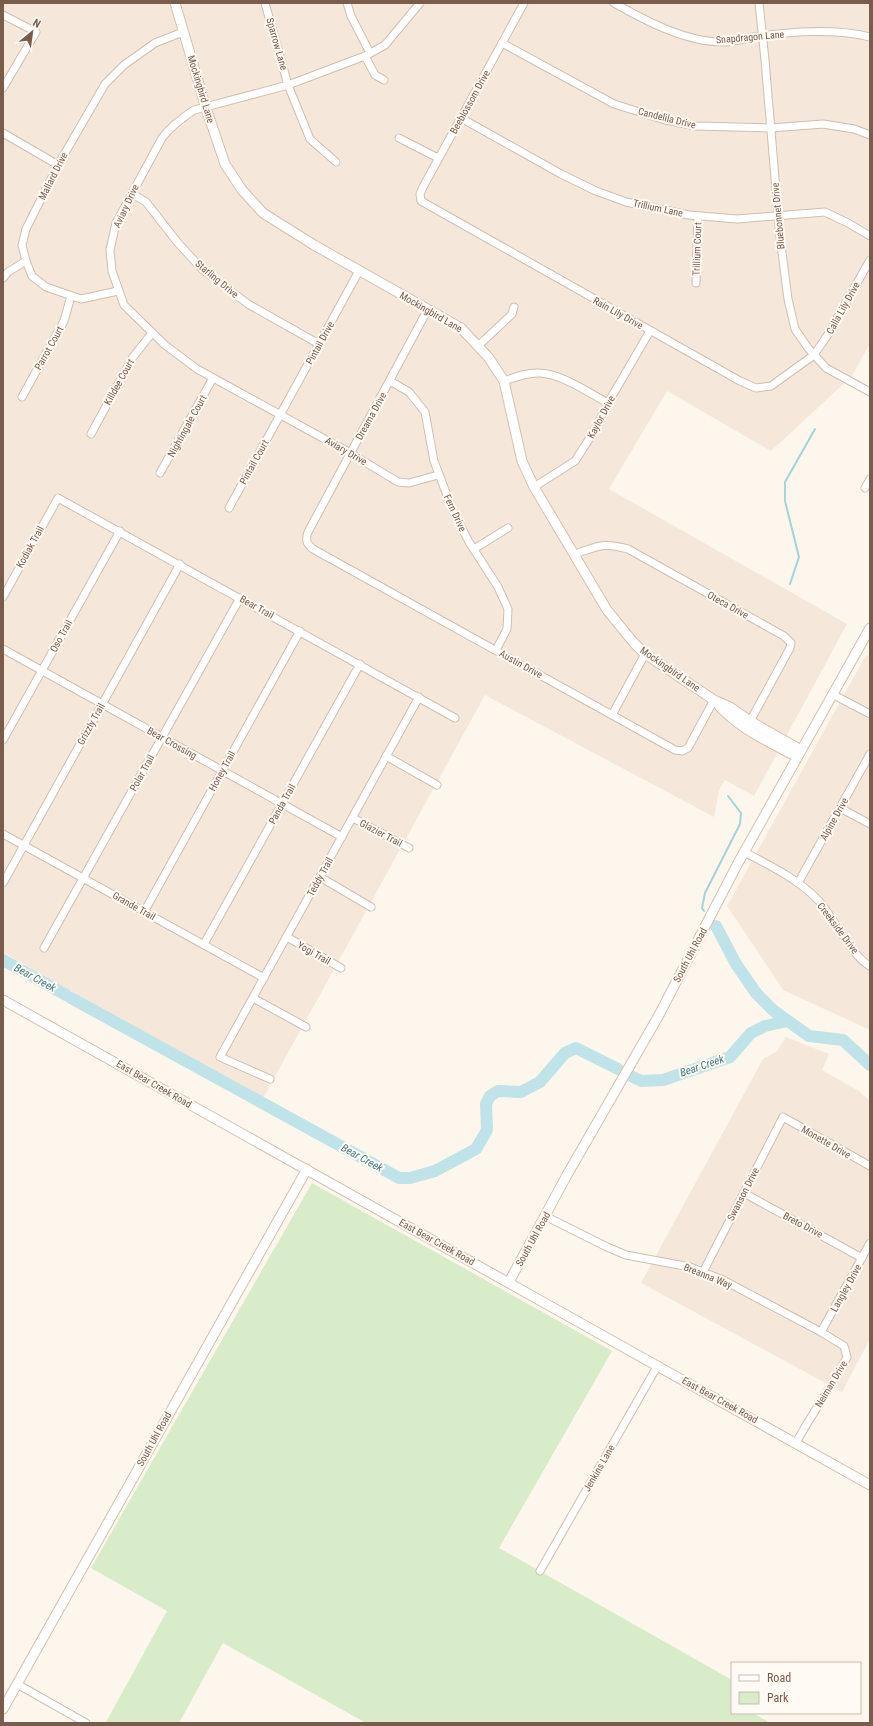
<svg xmlns="http://www.w3.org/2000/svg" width="873" height="1726" viewBox="0 0 873 1726" font-family="'Roboto Condensed',sans-serif">
<style>
.residential{fill:#f5e8da}
.green{fill:#d8ecc9}
.lines{fill:none;stroke-linecap:round;stroke-linejoin:round}
.stream{stroke:#a5d3da;stroke-width:2}
.river{stroke:#bfe3e8;stroke-width:12}
.street-casing{stroke:#d1beb0;stroke-width:9}
.secondary-casing{stroke:#d6c0b0;stroke-width:11}
.street{stroke:#fff;stroke-width:7}
.secondary{stroke:#fff;stroke-width:9}
.labels{text-anchor:middle;dominant-baseline:central;stroke-width:4;stroke-linejoin:round;paint-order:stroke}
.street-label{font-size:10px;fill:#7a5c4d;stroke:#fffaf3}
.water-label{font-size:11px;font-style:italic;fill:#437c86;stroke:#fffaf3}
</style>
<rect width="100%" height="100%" fill="#fdf6ec"/>
<g class="residential">
<path d="M3 3H870V343L852 376 771 451 667 391 609 489 847 624 754 796 725 780 719 790 714 817 485 695 261 1102 3 952Z"/>
<path d="M866 655 870 657V1030L783 990 727 906Z"/>
<path d="M786 1037 829 1054 822 1070 859 1091 870 1101V1339L842 1392 641 1283 763 1059 777 1051Z"/>
</g>
<path class="green" d="M312 1183 612 1351 499 1548 732 1680V1713H753L770 1723H366L223 1643 179 1723H108L106 1722 167 1611 91 1568Z"/>
<g class="lines">
<g class="stream">
<path d="M790 584 799 557 785 501V482L815 429"/>
<path d="M704 911 702 908 705 893 740 824 741 813 728 796"/>
</g>
<g class="river">
<path d="M716 926 736 964 756 993 774 1011 809 1036 843 1040 870 1065"/>
<path d="M3 960 66 995"/>
<path d="M71 998 399 1178H410L435 1171 476 1149 487 1130 486 1104 490 1096 498 1091 521 1092 540 1082 565 1053 576 1048 618 1069"/>
<path d="M629 1075 641 1081 663 1080 730 1057 751 1033 765 1026 788 1021"/>
</g>
<defs>
<g id="street">
<path d="M265 3 288 85 310 139 336 162"/>
<path d="M347 3 351 16 370 53"/>
<path d="M420 3 385 45 365 56 288 85 194 110C182 118 171 126 162 138L116 223 110 250 112 271 124 305 165 345 197 369 350 453 398 482 409 483 438 475"/>
<path d="M524 3 423 187 420 194 421 201 740 381 756 388 771 386 814 355 829 333 870 260"/>
<path d="M614 3C646 21 687 43 725 42 737 41 749 37 761 36 794 31 837 29 870 37"/>
<path d="M759 3 765 60 780 237 788 299 795 329 808 348 826 368 870 392"/>
<path d="M3 15 36 32 3 88"/>
<path d="M502 43 614 104 665 120 696 126 771 128 823 124 854 129 870 135"/>
<path d="M365 56 375 75 384 80"/>
<path d="M461 118 561 174 596 191 626 202 689 215 737 219 825 212 848 223 870 236"/>
<path d="M3 133 58 165"/>
<path d="M399 138 438 158"/>
<path d="M131 193 146 202 178 243 203 270 248 304 319 344"/>
<path d="M3 278 8 272 26 261"/>
<path d="M696 283 698 216"/>
<path d="M118 291 81 299 46 287 32 276 26 261 22 245 26 229 58 165 105 84 124 65 155 43 183 32"/>
<path d="M428 309 308 532C305 541 307 544 313 549L675 750 682 751 688 748 714 700"/>
<path d="M478 346 512 314 514 307"/>
<path d="M390 381 409 392 425 412 434 461 453 511 469 542 498 587 508 609 507 629 496 650"/>
<path d="M504 381C516 377 528 372 540 373 562 374 589 393 608 403"/>
<path d="M22 397 64 321 71 296"/>
<path d="M91 434 133 357 152 333"/>
<path d="M160 473 213 378"/>
<path d="M534 487 575 461 595 430 608 403 650 331"/>
<path d="M865 488 870 479"/>
<path d="M229 508 359 271"/>
<path d="M474 549 508 528"/>
<path d="M575 554C599 546 602 542 628 549L784 636 791 643 790 648 748 725"/>
<path d="M3 597 58 498 455 718"/>
<path d="M3 649 342 837"/>
<path d="M832 694 870 714"/>
<path d="M612 715 645 654"/>
<path d="M3 740 120 531"/>
<path d="M386 756 437 785"/>
<path d="M840 808 870 824"/>
<path d="M353 818 409 848"/>
<path d="M3 834 264 978"/>
<path d="M744 852C771 866 798 879 819 901 833 916 852 957 870 966"/>
<path d="M320 877 371 907"/>
<path d="M3 883 180 564"/>
<path d="M798 883 870 754"/>
<path d="M144 912 300 631"/>
<path d="M287 937 341 968"/>
<path d="M204 944 360 664"/>
<path d="M44 948 240 598"/>
<path d="M253 998 306 1027"/>
<path d="M270 1079 220 1057 419 697"/>
<path d="M744 1193 862 1258"/>
<path d="M545 1216 607 1247 626 1255 690 1267 723 1280 821 1332 844 1346 847 1357C832 1387 812 1413 796 1443"/>
<path d="M703 1272 783 1117 870 1166"/>
<path d="M821 1332 870 1243"/>
<path d="M540 1571 658 1365"/>
<path d="M17 1684 86 1723"/>
</g>
<g id="secondary">
<path d="M175 3 206 108 225 164 242 190 263 213 314 245 461 328 489 358 504 381 522 461 534 487 607 610 634 643 645 654 714 700 730 707 750 721 801 750"/>
<path d="M715 701C735 727 768 741 797 757"/>
<path d="M3 1000 870 1485"/>
<path d="M509 1282 567 1175 659 1015 738 863 870 628"/>
<path d="M3 1709 307 1169"/>
</g>
</defs>
<use href="#street" class="street-casing"/>
<use href="#secondary" class="secondary-casing"/>
<use href="#street" class="street"/>
<use href="#secondary" class="secondary"/>
</g>
<g class="labels">
<g class="street-label">
<text transform="translate(750 37) rotate(-5)">Snapdragon Lane</text>
<text transform="translate(277 44) rotate(74)">Sparrow Lane</text>
<text transform="translate(201 89) rotate(73)">Mockingbird Lane</text>
<text transform="translate(470 102) rotate(-61)">Beeblossom Drive</text>
<text transform="translate(667 118) rotate(14)">Candelila Drive</text>
<text transform="translate(53 176) rotate(-63)">Mallard Drive</text>
<text transform="translate(126 206) rotate(-65)">Aviary Drive</text>
<text transform="translate(658 208) rotate(12)">Trillium Lane</text>
<text transform="translate(778 216) rotate(-95)">Bluebonnet Drive</text>
<text transform="translate(697 249) rotate(-88)">Trillium Court</text>
<text transform="translate(217 279) rotate(40)">Starling Drive</text>
<text transform="translate(843 308) rotate(-61)">Calla Lily Drive</text>
<text transform="translate(431 312) rotate(30)">Mockingbird Lane</text>
<text transform="translate(618 313) rotate(29)">Rain Lily Drive</text>
<text transform="translate(320 343) rotate(-61)">Pintail Drive</text>
<text transform="translate(49 348) rotate(-61)">Parrot Court</text>
<text transform="translate(119 382) rotate(-61)">Killdee Court</text>
<text transform="translate(371 416) rotate(-61)">Dreama Drive</text>
<text transform="translate(601 417) rotate(-62)">Kaylor Drive</text>
<text transform="translate(187 426) rotate(-61)">Nightingale Court</text>
<text transform="translate(346 451) rotate(30)">Aviary Drive</text>
<text transform="translate(254 462) rotate(-61)">Pintail Court</text>
<text transform="translate(455 513) rotate(65)">Fern Drive</text>
<text transform="translate(30 547) rotate(-61)">Kodiak Trail</text>
<text transform="translate(728 605) rotate(29)">Oteca Drive</text>
<text transform="translate(257 607) rotate(29)">Bear Trail</text>
<text transform="translate(61 636) rotate(-61)">Oso Trail</text>
<text transform="translate(521 664) rotate(29)">Austin Drive</text>
<text transform="translate(670 669) rotate(35)">Mockingbird Lane</text>
<text transform="translate(91 724) rotate(-61)">Grizzly Trail</text>
<text transform="translate(172 743) rotate(29)">Bear Crossing</text>
<text transform="translate(222 771) rotate(-61)">Honey Trail</text>
<text transform="translate(142 773) rotate(-61)">Polar Trail</text>
<text transform="translate(282 804) rotate(-61)">Panda Trail</text>
<text transform="translate(834 819) rotate(-61)">Alpine Drive</text>
<text transform="translate(381 833) rotate(28)">Glazier Trail</text>
<text transform="translate(320 877) rotate(-61)">Teddy Trail</text>
<text transform="translate(134 906) rotate(29)">Grande Trail</text>
<text transform="translate(838 928) rotate(53)">Creekside Drive</text>
<text transform="translate(314 953) rotate(30)">Yogi Trail</text>
<text transform="translate(690 955) rotate(-62)">South Uhl Road</text>
<text transform="translate(154 1084) rotate(30)">East Bear Creek Road</text>
<text transform="translate(826 1142) rotate(30)">Monette Drive</text>
<text transform="translate(743 1194) rotate(-63)">Swanson Drive</text>
<text transform="translate(803 1225) rotate(28)">Breto Drive</text>
<text transform="translate(533 1239) rotate(-61)">South Uhl Road</text>
<text transform="translate(437 1242) rotate(29)">East Bear Creek Road</text>
<text transform="translate(708 1276) rotate(22)">Breanna Way</text>
<text transform="translate(846 1288) rotate(-61)">Langley Drive</text>
<text transform="translate(831 1384) rotate(-59)">Neiman Drive</text>
<text transform="translate(720 1400) rotate(29)">East Bear Creek Road</text>
<text transform="translate(154 1439) rotate(-61)">South Uhl Road</text>
<text transform="translate(599 1468) rotate(-60)">Jenkins Lane</text>
</g>
<g class="water-label">
<text transform="translate(35 978) rotate(29)">Bear Creek</text>
<text transform="translate(702 1066) rotate(-19)">Bear Creek</text>
<text transform="translate(362 1158) rotate(29)">Bear Creek</text>
</g>
</g>
<rect width="873" height="1726" fill="none" stroke="#7a5c4d" stroke-width="8"/>
<rect x="731" y="1662" width="130" height="52" fill="#fffaf3" stroke="#cabbb1"/>
<rect x="739" y="1675" width="20" height="6" fill="#ffffff" stroke="#cabbb1"/>
<text x="767" y="1682" font-size="12" fill="#7a5c4d">Road</text>
<rect x="739" y="1692" width="20" height="12" fill="#d8ecc9" stroke="#cabbb1"/>
<text x="767" y="1702" font-size="12" fill="#7a5c4d">Park</text>
<g transform="translate(32 32) rotate(29)" stroke="#fffaf3" stroke-width="3" paint-order="stroke">
<path d="M0-3L7 15L0 10L-7 15Z" fill="#7a5c4d"/>
<text y="-6" font-size="11" font-weight="bold" text-anchor="middle" fill="#7a5c4d">N</text>
</g>
</svg>
